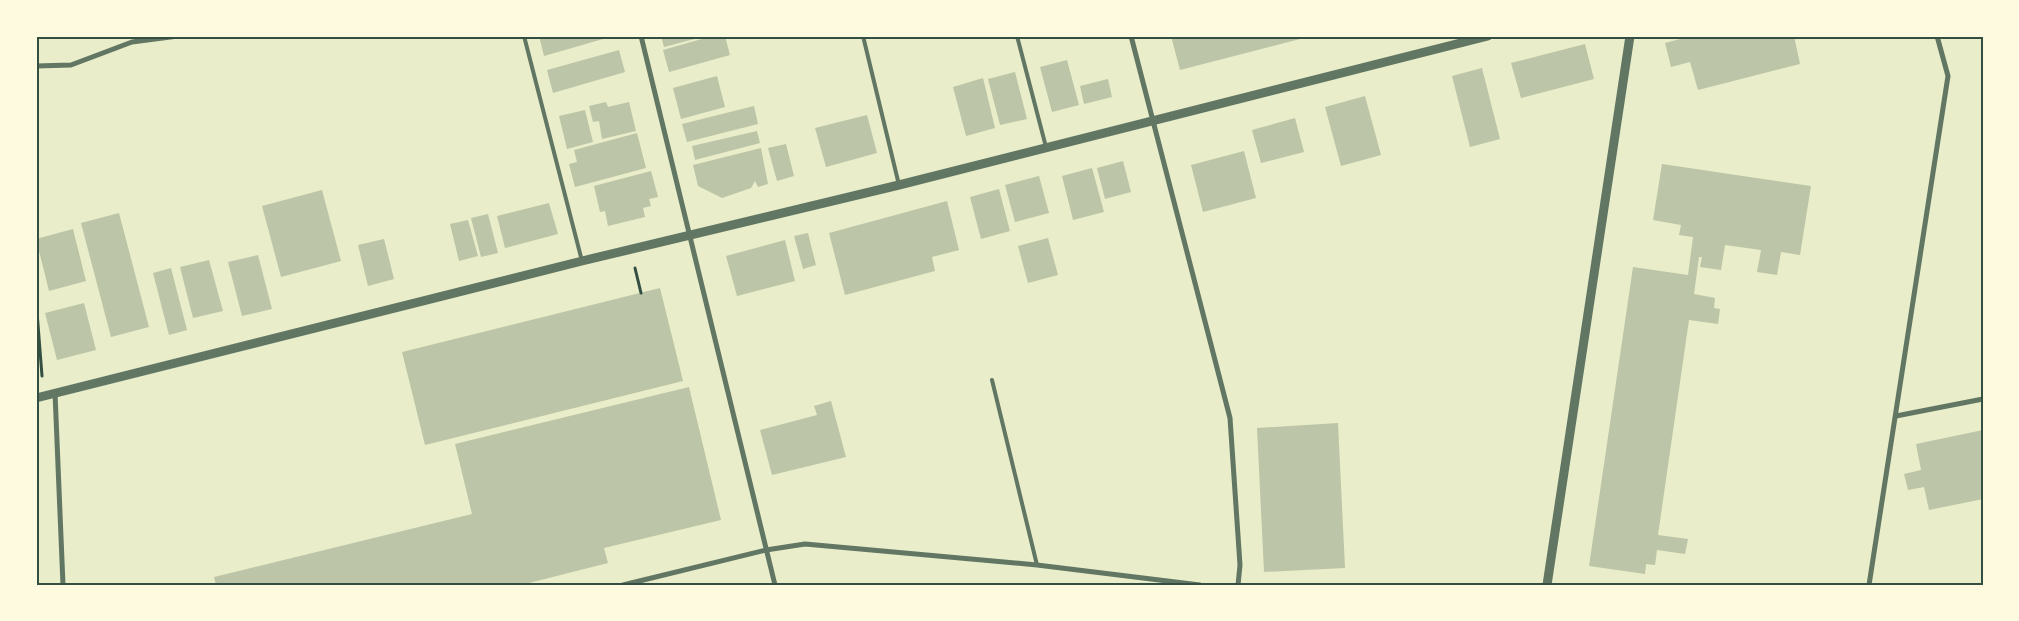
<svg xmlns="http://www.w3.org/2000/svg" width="2019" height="621" viewBox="0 0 2019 621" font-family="Literata,serif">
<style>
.building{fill:#bcc5a7}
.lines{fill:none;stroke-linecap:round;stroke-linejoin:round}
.path{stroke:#344e41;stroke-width:3}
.service{stroke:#617663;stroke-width:4}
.minor{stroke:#617663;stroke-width:5}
.tertiary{stroke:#617663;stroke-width:9}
.neatline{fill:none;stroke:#344e41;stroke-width:2}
</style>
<rect width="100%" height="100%" fill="#e9edc9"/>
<g class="building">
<path d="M539 36H610V37L544 56Z"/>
<path d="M661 36H702V37L664 47Z"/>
<path d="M712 36H725L730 55 669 72 663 50Z"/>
<path d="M1171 36H1308V37L1180 70Z"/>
<path d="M1683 36H1794L1800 64 1698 90 1690 62 1671 67 1665 43 1684 38Z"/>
<path d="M1585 44 1594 79 1521 98 1511 63Z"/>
<path d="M619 50 625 72 553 93 547 70Z"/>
<path d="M1067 60 1079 105 1052 112 1040 67Z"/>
<path d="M1482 68 1500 139 1470 147 1452 76Z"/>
<path d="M1015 72 1027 119 1000 125 988 79Z"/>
<path d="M717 76 725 107 681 119 673 88Z"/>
<path d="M983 78 995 128 966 136 953 87Z"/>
<path d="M1108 79 1112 97 1084 104 1080 86Z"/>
<path d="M1365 96 1381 155 1341 166 1325 107Z"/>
<path d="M606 102 608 107 629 102 636 131 602 139 599 121 593 122 589 106Z"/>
<path d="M754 106 758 124 687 142 682 124Z"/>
<path d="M585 110 593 142 567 149 559 116Z"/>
<path d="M867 115 877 153 826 167 815 128Z"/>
<path d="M1295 118 1304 152 1261 163 1252 130Z"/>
<path d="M757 131 760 143 695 160 692 146Z"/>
<path d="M637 133 646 168 575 187 569 164 577 162 574 150Z"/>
<path d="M786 144 794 176 777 181 768 148Z"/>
<path d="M761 148 768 184 758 187 755 181 751 188 722 198 698 186 693 165Z"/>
<path d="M1244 151 1256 198 1203 212 1191 165Z"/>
<path d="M1123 161 1131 192 1105 199 1097 168Z"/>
<path d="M1662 164 1811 186 1800 255 1781 252 1777 275 1757 272 1761 250 1725 245 1721 270 1700 267 1702 257H1699L1694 294 1715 298 1714 308 1720 309 1718 324 1689 320 1658 535 1688 539 1685 554 1657 550 1655 565 1646 564 1645 574 1589 566 1633 267 1688 275 1693 237 1679 235 1681 225 1653 220Z"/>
<path d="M1092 168 1104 212 1073 220 1062 176Z"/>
<path d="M651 171 658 197 649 199 651 206 643 208 645 217 608 226 605 211 600 212 594 186Z"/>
<path d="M1039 176 1049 213 1015 222 1005 185Z"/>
<path d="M999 189 1010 231 981 239 970 197Z"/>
<path d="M322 190 341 261 281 277 262 206Z"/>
<path d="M947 201 959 250 932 257 935 271 845 295 829 233Z"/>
<path d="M549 203 558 234 505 248 497 216Z"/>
<path d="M119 213 149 327 111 337 81 223Z"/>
<path d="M488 214 498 253 481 257 471 218Z"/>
<path d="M468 220 478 256 459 261 450 224Z"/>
<path d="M73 229 86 281 49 291 36 239Z"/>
<path d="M808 233 816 265 803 269 794 236Z"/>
<path d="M1048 238 1058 275 1028 283 1018 246Z"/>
<path d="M384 239 394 279 368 286 358 245Z"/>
<path d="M785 240 795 281 737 296 726 256Z"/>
<path d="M258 255 272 309 242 316 228 262Z"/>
<path d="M209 260 223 311 193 318 180 267Z"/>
<path d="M171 268 187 330 169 335 153 273Z"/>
<path d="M660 288 683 381 425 445 402 352Z"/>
<path d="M84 303 96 350 57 360 45 313Z"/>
<path d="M689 387 721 520 604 548 608 563 521 585H216L214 577 472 514 455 444Z"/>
<path d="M831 401 846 457 772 475 760 430 817 415 814 406Z"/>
<path d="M1338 423 1345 568 1264 572 1257 428Z"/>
<path d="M1983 430V499L1929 510 1924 487 1908 490 1904 474 1921 470 1916 444Z"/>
</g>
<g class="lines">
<g class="path">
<path d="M635 268 641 293"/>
<path d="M36 299 42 376"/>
</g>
<g class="service">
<path d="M524 36 582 261"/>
<path d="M863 36 899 185"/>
<path d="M1017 36 1046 147"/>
<path d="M992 380 1037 565"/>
</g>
<g class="minor">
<path d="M641 36 775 585"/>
<path d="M1131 36 1230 418 1240 565 1238 585"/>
<path d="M36 66 71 65 132 42 178 36"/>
<path d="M55 393 63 585"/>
<path d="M1896 416 1983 399"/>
<path d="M623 585 766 550 805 544 1037 565 1200 585"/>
<path d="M1869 585 1948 76 1937 36"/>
</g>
<g class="tertiary">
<path d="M36 398 582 261 899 185 1488 36"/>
<path d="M1547 585 1630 36"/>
</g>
</g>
<rect width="2019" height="621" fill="none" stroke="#fefae0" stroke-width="75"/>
<rect x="38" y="38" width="1944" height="546" class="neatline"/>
</svg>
